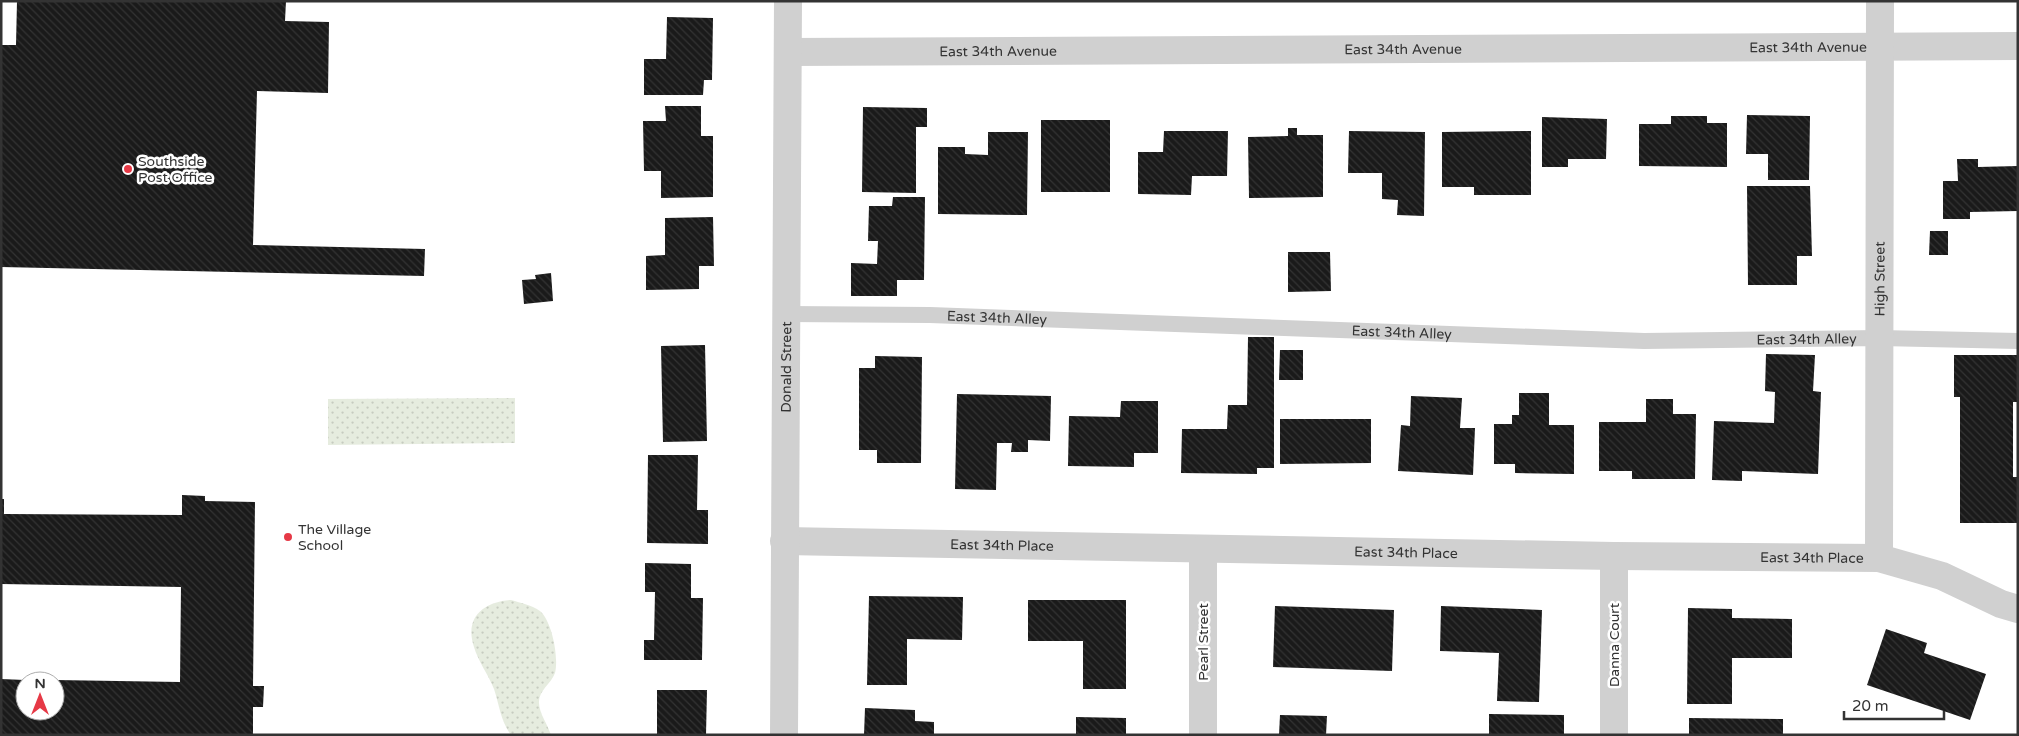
<svg xmlns="http://www.w3.org/2000/svg" width="2019" height="736" viewBox="0 0 2019 736" font-family="'Varela Round',sans-serif">
<style>
.park{fill:url(#park-dots)}
.building{fill:url(#building-back-hatch)}
.lines{fill:none;stroke-linecap:round;stroke-linejoin:round}
.service{stroke:#d0d0d0;stroke-width:16}
.minor{stroke:#d0d0d0;stroke-width:28}
.tertiary{stroke:#d0d0d0;stroke-width:28}
.poi-dot{fill:#e63946;stroke:#fff;stroke-width:2}
.labels{text-anchor:middle;dominant-baseline:central;stroke-width:5;stroke-linejoin:round;paint-order:stroke}
.street-label{font-size:14px;fill:#333;stroke:#fff}
.poi-label{font-size:14px;fill:#333;stroke:#fff;text-anchor:start}
</style>
<defs>
<pattern id="park-dots" width="8" height="8" patternUnits="userSpaceOnUse" patternTransform="scale(1.25)"><rect width="8" height="8" fill="#e6ecdf"/><path d="M2 2h.1M6 6h.1" fill="none" stroke="#c6cbc0" stroke-width="1.8" stroke-linecap="round"/></pattern>
<pattern id="building-back-hatch" width="6" height="6" patternUnits="userSpaceOnUse" patternTransform="scale(1.25)"><rect width="6" height="6" fill="#1a1a1a"/><path d="M-1 5l2 2M0 0l6 6M5-1l2 2" fill="none" stroke="#333"/></pattern>
</defs>
<rect width="100%" height="100%" fill="#fff"/>
<g class="park">
<path d="M515 398V443L328 445V399Z"/>
<path d="M511 600C521 603 532 605 540 611 552 621 559 658 555 673 551 684 538 691 539 703 539 713 548 725 551 735H511C501 722 499 704 494 689 488 674 478 661 474 647 464 617 484 602 511 600Z"/>
</g>
<g class="building">
<path d="M17 1H286L285 21 329 22 328 93 257 91 253 245 425 249 424 276 1 267V45H16Z"/>
<path d="M667 17 713 18 712 80H704L703 95H644V59H666Z"/>
<path d="M665 106H701V136H713V197L661 198V171H644L643 121H666Z"/>
<path d="M863 107 927 108V127H916V193L862 192Z"/>
<path d="M1747 115 1810 116 1809 180H1768V154H1746Z"/>
<path d="M1671 116H1707V123H1727V167L1639 166V124H1671Z"/>
<path d="M1542 117 1607 119 1606 159H1568V167H1542Z"/>
<rect x="1041" y="120" width="69" height="72"/>
<path d="M1288 128H1297V135H1323V197L1249 198 1248 137 1288 136Z"/>
<path d="M1164 131H1228L1227 176H1192L1191 195 1138 194V152H1163Z"/>
<path d="M1349 131 1425 132 1424 216 1397 215 1398 200 1382 199V173H1348Z"/>
<path d="M1531 131V195H1474V187H1442V132Z"/>
<path d="M988 132H1028L1027 215 938 214V147H965V154L988 155Z"/>
<path d="M1957 159H1978V167L2018 166V211L1970 212V219H1943V181H1958Z"/>
<path d="M1747 186H1810L1812 256H1797V285H1748Z"/>
<path d="M893 197H925L924 280H897V296H851V263L877 264 878 241H868L869 206H892Z"/>
<path d="M713 217 714 266H699V289L646 290V256L665 255V218Z"/>
<path d="M1930 231H1948V255H1929Z"/>
<path d="M1288 252H1330L1331 291 1288 292Z"/>
<path d="M551 273 553 301 524 304 522 280 536 279 535 275Z"/>
<path d="M1248 337H1274V468H1257V474L1181 473 1182 429H1227L1228 405H1247Z"/>
<path d="M705 345 707 441 663 442 661 346Z"/>
<path d="M1280 350H1303V380H1279Z"/>
<path d="M1766 354 1815 355 1813 391 1821 392 1818 474 1742 471V481L1712 480 1714 421 1774 423 1775 392 1765 391Z"/>
<path d="M1954 355H2018V402H2013V477H2018V523H1960V397H1954Z"/>
<path d="M875 356 922 357 921 463H877V450H859V368H875Z"/>
<path d="M1519 393H1549V425H1574V474L1515 473V464H1494V424H1512V415H1519Z"/>
<path d="M957 394 1051 396 1050 441 1028 440V452H1011L1012 443H997L996 490 955 489Z"/>
<path d="M1411 396 1462 398 1460 428H1475L1473 475 1398 471 1401 425 1410 426Z"/>
<path d="M1646 399H1673V414H1696L1695 479H1632V471H1599V422H1646Z"/>
<path d="M1121 401H1158V453H1134V467L1068 466 1069 416 1120 417Z"/>
<path d="M1280 419H1371V463L1280 464Z"/>
<path d="M648 455H698L697 510H708V544L647 543Z"/>
<path d="M182 495 205 496V501L255 502 253 686H264L263 707H253V735H1V679L25 680V711H55V680L180 682 181 587 1 584V499H4V514L182 515Z"/>
<path d="M645 563 691 564V598H703L702 660H644V640H654L655 592H645Z"/>
<path d="M869 596 963 597 962 640 907 639V685H867Z"/>
<path d="M1028 600H1126V689H1083V641H1028Z"/>
<path d="M1275 606 1394 610 1392 671 1273 667Z"/>
<path d="M1441 606 1542 610 1539 702 1497 701 1499 653 1440 651Z"/>
<path d="M1688 608 1732 609V618L1792 619V658H1732V704H1687Z"/>
<path d="M1886 629 1927 643 1924 653 1986 674 1970 720 1867 685Z"/>
<path d="M657 690H707L706 735H657Z"/>
<path d="M865 708 915 710V721L934 722V735H864Z"/>
<path d="M1489 714 1564 715V735H1489Z"/>
<path d="M1280 715 1327 716 1326 735H1279Z"/>
<path d="M1076 717 1126 718V735H1076Z"/>
<path d="M1689 718 1783 719V735H1689Z"/>
</g>
<g class="lines">
<path class="service" id="s1" d="M786 314 930 315 1644 341 1880 338 2018 341"/>
<g class="minor">
<path id="s2" d="M788 52 2018 46"/>
<path id="s3" d="M784 541 1614 556 1879 558 1942 576 2001 604 2018 609"/>
<path d="M1203 549V735"/>
<path d="M1614 556V735"/>
<path id="s4" d="M1879 558 1880 1"/>
</g>
<path class="tertiary" id="s5" d="M784 735 788 1"/>
</g>
<g class="poi-dot">
<circle cx="128" cy="169" r="5"/>
<circle cx="288" cy="537" r="5"/>
</g>
<g class="labels">
<g class="street-label">
<text stroke="none"><textPath href="#s2" startOffset="1020">East 34th Avenue</textPath></text>
<text stroke="none"><textPath href="#s2" startOffset="615">East 34th Avenue</textPath></text>
<text stroke="none"><textPath href="#s2" startOffset="210">East 34th Avenue</textPath></text>
<text stroke="none"><textPath href="#s4" startOffset="279">High Street</textPath></text>
<text stroke="none"><textPath href="#s1" startOffset="211">East 34th Alley</textPath></text>
<text stroke="none"><textPath href="#s1" startOffset="616">East 34th Alley</textPath></text>
<text stroke="none"><textPath href="#s1" startOffset="1021">East 34th Alley</textPath></text>
<text stroke="none"><textPath href="#s5" startOffset="368">Donald Street</textPath></text>
<text stroke="none"><textPath href="#s3" startOffset="218">East 34th Place</textPath></text>
<text stroke="none"><textPath href="#s3" startOffset="622">East 34th Place</textPath></text>
<text stroke="none"><textPath href="#s3" startOffset="1028">East 34th Place</textPath></text>
<text transform="translate(1203 642) rotate(-90)">Pearl Street</text>
<text transform="translate(1614 645) rotate(-90)">Danna Court</text>
</g>
<g class="poi-label">
<text x="138" y="161">Southside<tspan x="138" dy="16">Post Office</tspan></text>
<text x="298" y="529">The Village<tspan x="298" dy="16">School</tspan></text>
</g>
</g>
<rect width="2019" height="736" fill="none" stroke="#333333" stroke-width="5"/>
<g transform="translate(40 696)"><circle r="24" fill="#ffffff" stroke="#adadad"/>
<path d="M0-4L9 19L0 12L-9 19Z" fill="#e63946"/>
<text y="-8" font-size="14" font-weight="bold" text-anchor="middle" fill="#333333">N</text>
</g>
<path d="M1844 711v8h100v-8" fill="none" stroke="#333333" stroke-width="2.5"/>
<text x="1852" y="711" font-size="15" fill="#333333" stroke="#ffffff" stroke-width="4" paint-order="stroke">20 m</text>
</svg>
